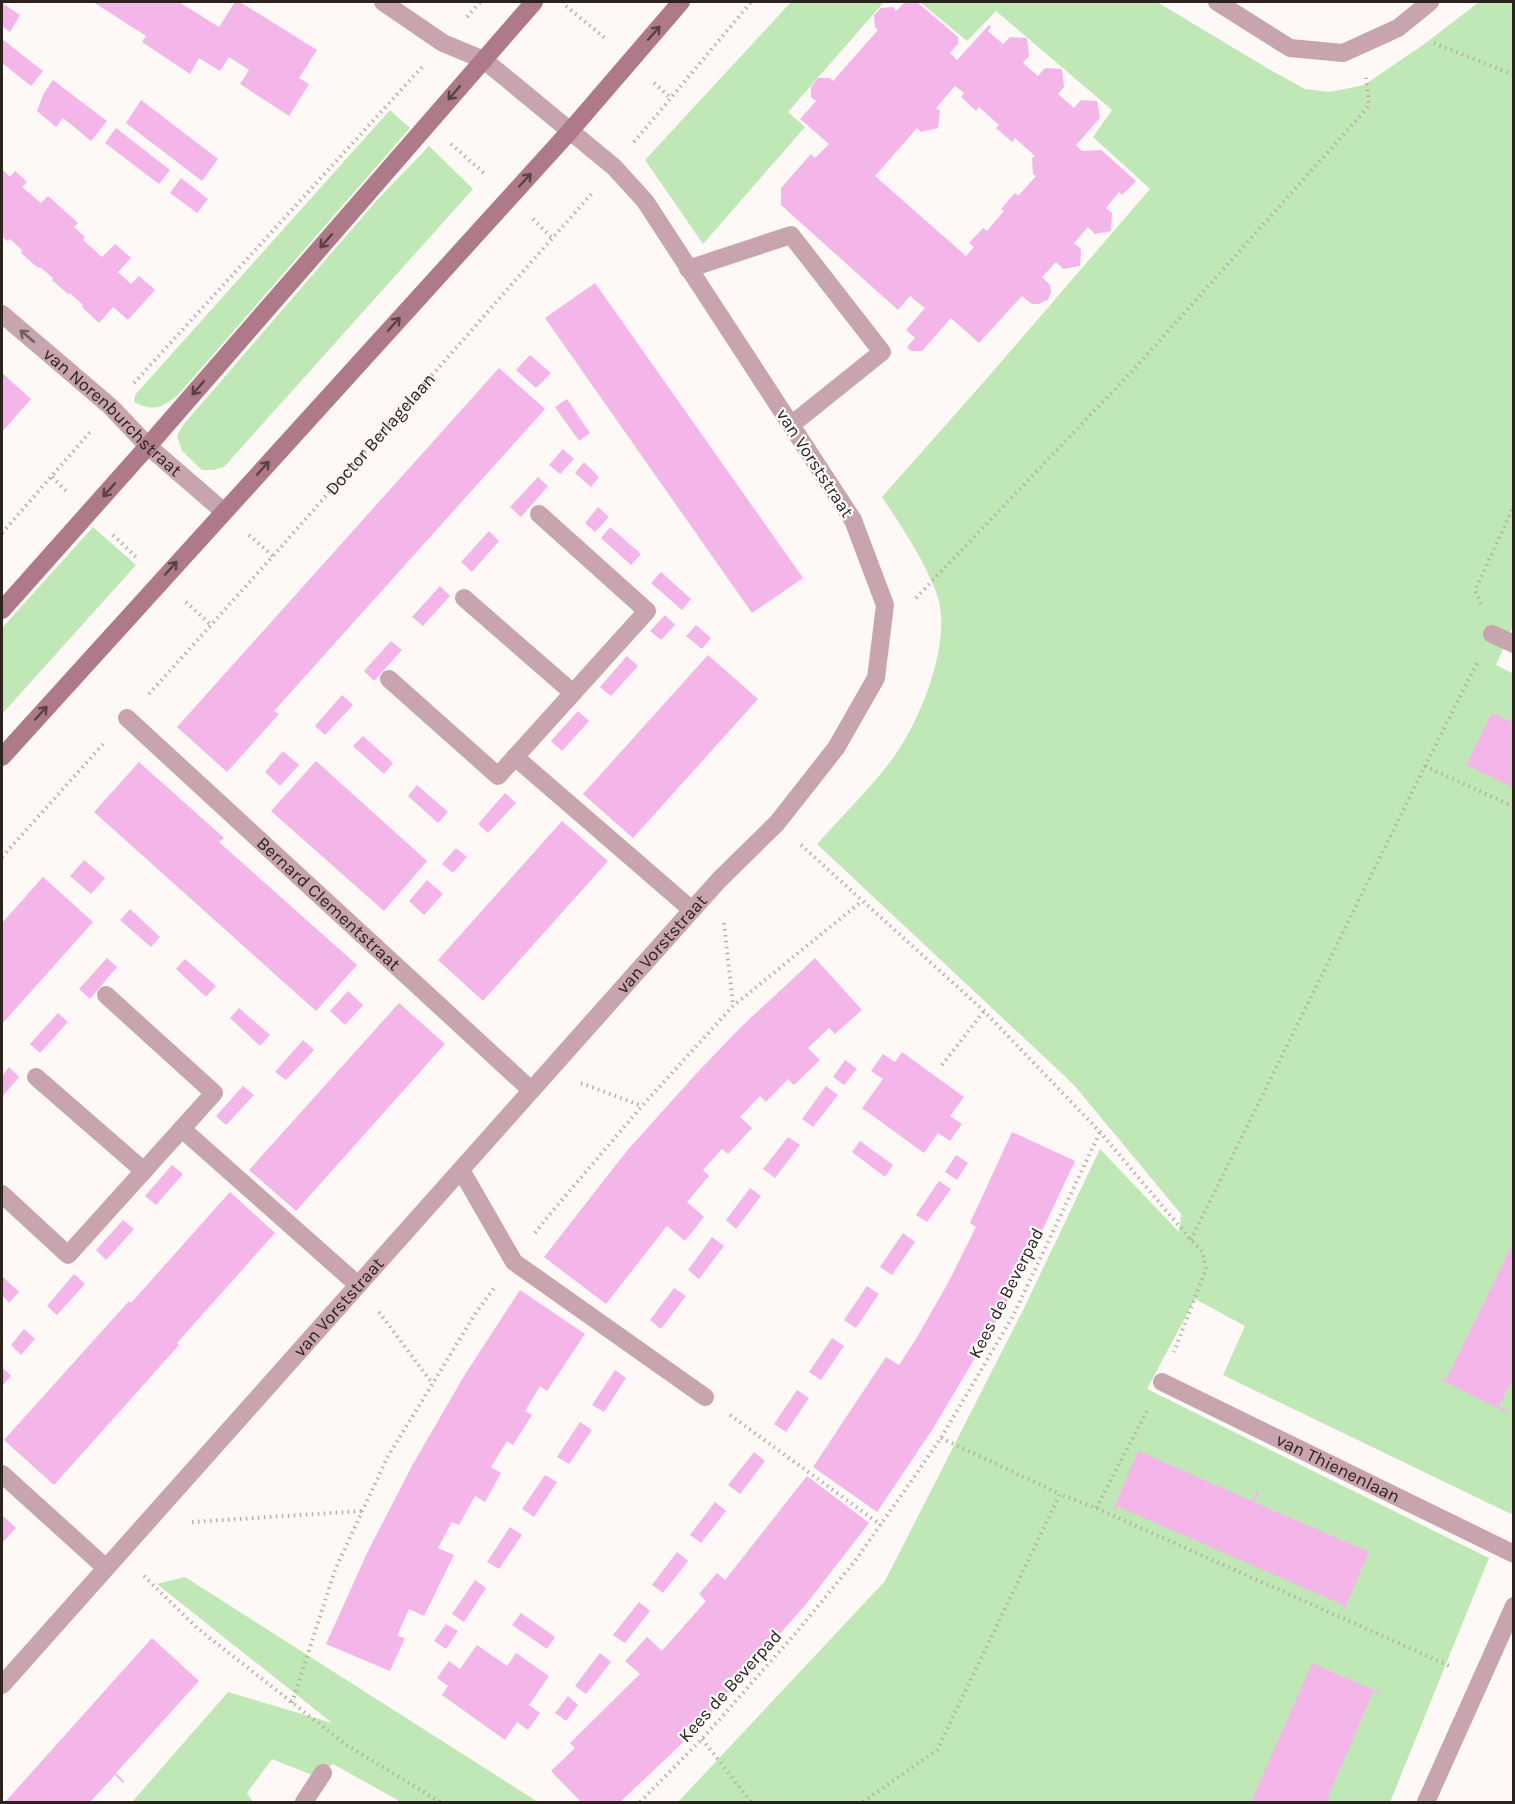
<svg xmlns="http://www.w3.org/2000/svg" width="1515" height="1804" viewBox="0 0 1515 1804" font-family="Karla,sans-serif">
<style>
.green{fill:#c0e7b6}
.building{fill:#f4b6e9;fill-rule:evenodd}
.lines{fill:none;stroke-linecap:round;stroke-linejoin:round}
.path{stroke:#b6b0ac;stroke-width:4;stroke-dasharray:1.5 4.5;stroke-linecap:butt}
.service{stroke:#c8a4ae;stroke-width:18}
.pedestrian{stroke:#c8a4ae;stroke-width:18}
.minor{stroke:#c8a4ae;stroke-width:18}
.secondary{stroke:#ae7a89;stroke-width:18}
.oneway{stroke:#5a4143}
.oneway2{stroke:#725d5f}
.labels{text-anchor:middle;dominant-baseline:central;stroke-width:4.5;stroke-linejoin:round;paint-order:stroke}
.street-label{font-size:18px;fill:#2c231e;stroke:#fff}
</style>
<rect width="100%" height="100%" fill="#fef9f6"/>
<g class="green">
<path d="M791 2H884L788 112 805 127 703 244 645 160Z"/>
<path d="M920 2H1157L1267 68 1305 89 1330 92 1364 85 1423 45 1479 2H1513L1514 624 1496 665 1514 674 1513 1509 1511 1514 1223 1375 1245 1326 1195 1299 1147 1389 1489 1558 1390 1802H678L885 1581 1024 1308 1100 1149 1179 1232 1181 1214 1073 1084 817 844C841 817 868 791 890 762 919 725 955 638 936 592 923 558 902 527 882 497L989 376 1150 189 1093 137 1112 110 996 11 967 41Z"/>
<path d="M390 110 410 128 178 395C162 408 154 412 134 402L135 395Z"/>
<path d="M429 146 473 189 224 467 214 470H202L182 451 177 436 183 425 378 199Z"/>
<path d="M93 527 136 565 2 714V628Z"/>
<path d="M185 1577 538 1802H401L333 1764 317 1777 272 1759 247 1793 253 1802H132L228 1692 332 1723 157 1584Z"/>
</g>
<g class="building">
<path d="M93 2H179L219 27 235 2H240L317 50 299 78 309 84 289 116 240 84 249 70 229 57 220 71 199 58 190 74 142 42 146 36Z"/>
<path d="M905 2H917L958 37V44L950 53 957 60 989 25 991 27 988 31 1003 44 1010 37 1027 38 1029 56 1023 63 1038 76 1045 68 1062 69 1064 87 1058 94 1074 108 1081 100 1097 101 1100 118 1076 145 1082 151 1101 150 1136 181 1122 195 1119 192 1106 208 1112 213 1111 231 1095 234 1088 227 1074 243 1081 249 1080 266 1063 269 1056 262 1042 277 1050 285 1051 292 1048 300 1042 302 1040 304H1032L1022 296 979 343 951 318 922 351H911L907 347 915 338 906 330 925 308 910 296 898 310 781 205V188L811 154 815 158 829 144 800 119 816 101 811 97V87L818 78H830L833 81 878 30 875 27 874 15 881 8 893 7 896 11ZM955 86 964 93 961 97 976 111 979 107 999 125 996 128 1012 142 1015 138 1035 156 1032 158 1033 174 1036 176 1018 196 1015 193 1001 209 1004 211 987 231 983 228 969 243 974 247 966 256 875 176 917 128 921 132 938 128 940 111 936 108Z"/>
<path d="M2 3 20 15 10 32 2 26Z"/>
<path d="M2 39 43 71 31 86 2 63Z"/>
<path d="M53 80 107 121 91 141 63 118 56 127 37 111 44 93Z"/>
<path d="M141 100 218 159 202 181 126 123Z"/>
<path d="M116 128 170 170 159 184 105 143Z"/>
<path d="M2 169 10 177 15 171 27 182 22 187 41 203 48 196 78 223 74 227 85 237 83 240 102 257 115 244 131 258 118 272 131 284 139 276 155 290 128 320 113 307 99 323 82 307 83 305 70 293 69 295 52 280 53 278 40 267 38 268 21 253 22 250 10 239 7 241 2 236Z"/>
<path d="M181 178 208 199 197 213 170 193Z"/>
<path d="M595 283 803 578 752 613 545 318Z"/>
<path d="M530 355 551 373 536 388 516 370Z"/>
<path d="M499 368 545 409 274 711 279 714 227 772 177 727Z"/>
<path d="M2 373 31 399 2 432Z"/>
<path d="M567 399 590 433 579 441 555 407Z"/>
<path d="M563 449 574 459 560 474 549 465Z"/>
<path d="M584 462 599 477 591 487 575 473Z"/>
<path d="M538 477 548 486 521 517 510 507Z"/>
<path d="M598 507 609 517 595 532 585 523Z"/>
<path d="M610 527 641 554 631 565 601 538Z"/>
<path d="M489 531 499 541 472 572 461 562Z"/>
<path d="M661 572 691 599 682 610 651 583Z"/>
<path d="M440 586 450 596 423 626 412 617Z"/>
<path d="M665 615 675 625 661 640 650 631Z"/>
<path d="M696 625 711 638 702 649 686 636Z"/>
<path d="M391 641 402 650 374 681 364 671Z"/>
<path d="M708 655 758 699 633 838 583 794Z"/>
<path d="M627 656 638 666 611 696 600 687Z"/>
<path d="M342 695 353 705 325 735 315 726Z"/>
<path d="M578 711 589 721 562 751 551 741Z"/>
<path d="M1492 713 1514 723V788L1466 765Z"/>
<path d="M363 736 393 763 384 774 353 746Z"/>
<path d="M283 751 299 765 280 786 265 772Z"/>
<path d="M316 761 427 861 384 911 271 811Z"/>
<path d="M139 762 224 838 219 842 357 965 316 1011 94 812Z"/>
<path d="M417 785 448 812 438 823 408 796Z"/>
<path d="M505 793 516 803 488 833 478 824Z"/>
<path d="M562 821 608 861 483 1001 438 960Z"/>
<path d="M456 848 467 857 453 873 442 864Z"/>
<path d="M84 860 105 878 91 894 70 876Z"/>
<path d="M43 877 93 922 2 1024V923Z"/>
<path d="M427 880 443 894 424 915 409 901Z"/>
<path d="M130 909 160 937 151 947 120 920Z"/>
<path d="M107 958 117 967 90 999 79 989Z"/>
<path d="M815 958 862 1010 835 1034 829 1028 808 1048 820 1060 794 1085 788 1079 766 1102 760 1096 740 1117 752 1128 728 1154 722 1149 703 1170 709 1176 687 1202 704 1217 685 1241 667 1226 606 1304 544 1257 626 1152 694 1076 740 1028Z"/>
<path d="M185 959 216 986 206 997 176 969Z"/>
<path d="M348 991 363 1005 345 1025 330 1011Z"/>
<path d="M399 1003 445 1044 296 1211 249 1170Z"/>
<path d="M239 1008 270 1035 260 1046 230 1018Z"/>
<path d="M58 1013 68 1022 40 1053 30 1044Z"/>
<path d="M303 1040 314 1050 286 1080 275 1072Z"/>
<path d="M902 1052 964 1097 950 1116 962 1124 950 1141 938 1133 924 1153 862 1108 883 1079 871 1071 883 1054 895 1062Z"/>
<path d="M845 1060 857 1069 844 1085 833 1077Z"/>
<path d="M9 1067 19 1077 2 1097V1076Z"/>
<path d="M243 1086 254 1095 226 1125 216 1116Z"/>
<path d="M826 1086 838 1095 813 1127 802 1119Z"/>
<path d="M1012 1132 1075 1161 1018 1282 985 1341 934 1427 877 1512 813 1467 886 1357 899 1365 916 1339 948 1283 976 1227 970 1223Z"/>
<path d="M788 1137 800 1145 775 1178 763 1169Z"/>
<path d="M860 1141 893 1165 885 1177 852 1152Z"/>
<path d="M956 1155 968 1163 957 1180 945 1172Z"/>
<path d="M172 1165 183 1174 156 1205 145 1196Z"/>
<path d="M939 1181 951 1189 927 1222 916 1215Z"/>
<path d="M750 1188 761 1196 736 1229 726 1220Z"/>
<path d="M230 1192 275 1233 177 1343 179 1345 54 1485 4 1440 129 1301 131 1303Z"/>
<path d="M123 1220 134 1229 106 1260 96 1250Z"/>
<path d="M903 1233 915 1242 892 1275 880 1267Z"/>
<path d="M712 1237 724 1246 699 1279 688 1270Z"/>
<path d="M1514 1241V1376L1499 1406 1509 1411 1508 1413 1441 1380 1442 1377 1446 1380Z"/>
<path d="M74 1274 85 1284 57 1315 47 1306Z"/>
<path d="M2 1276 19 1292 9 1303 2 1295Z"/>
<path d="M867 1286 879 1294 856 1328 844 1320Z"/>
<path d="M674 1288 686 1296 661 1329 650 1320Z"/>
<path d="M520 1290 585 1334 547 1391 540 1386 525 1411 532 1415 513 1445 507 1441 491 1467 501 1473 485 1502 475 1496 459 1525 452 1522 438 1548 454 1555 424 1616 409 1609 397 1636 405 1638 390 1671 326 1644 368 1551 413 1464 464 1376Z"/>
<path d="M24 1329 35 1339 21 1355 11 1345Z"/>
<path d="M832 1338 844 1346 821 1380 809 1372Z"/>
<path d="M2 1367 11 1376 2 1386Z"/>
<path d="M615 1370 626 1378 604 1412 592 1405Z"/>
<path d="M797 1390 809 1398 786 1432 774 1424Z"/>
<path d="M580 1422 592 1430 569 1464 557 1457Z"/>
<path d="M1138 1451 1252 1501 1257 1491 1259 1492 1254 1502 1369 1552 1344 1610 1341 1609 1343 1605 1117 1506 1114 1511 1113 1510Z"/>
<path d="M754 1452 765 1461 740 1494 728 1485Z"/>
<path d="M545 1475 557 1482 534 1517 522 1509Z"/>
<path d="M807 1476 869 1523 807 1603 696 1729 673 1752 620 1802H581L551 1771 575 1748 570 1743 640 1674 625 1661 647 1637 662 1651 706 1601 699 1594 717 1573 725 1580Z"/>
<path d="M715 1502 726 1511 701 1543 690 1535Z"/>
<path d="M2 1515 16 1528 2 1543Z"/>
<path d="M510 1527 522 1535 499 1569 487 1562Z"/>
<path d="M677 1552 688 1561 663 1593 652 1585Z"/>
<path d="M475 1580 486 1588 464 1622 452 1614Z"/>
<path d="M639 1602 650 1611 625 1643 613 1635Z"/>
<path d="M521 1613 555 1637 547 1649 512 1625Z"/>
<path d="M446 1624 458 1631 446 1649 434 1641Z"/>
<path d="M152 1638 199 1681 116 1773 124 1781 123 1783 115 1775 90 1802H5Z"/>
<path d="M477 1645 507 1666 516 1653 549 1676 529 1705 540 1713 528 1730 517 1722 505 1740 442 1695 448 1686 437 1678 449 1661 460 1669Z"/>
<path d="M600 1653 611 1662 586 1694 575 1686Z"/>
<path d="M1312 1663 1380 1693 1379 1695 1373 1692 1326 1802H1251Z"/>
<path d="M568 1696 578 1705 566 1721 555 1713Z"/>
</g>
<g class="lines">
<g class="path">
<path d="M566 6 606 39"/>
<path d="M467 17 480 2"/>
<path d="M1434 43 1514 75"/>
<path d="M654 83 671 98"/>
<path d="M634 142 751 2"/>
<path d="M451 144 486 175"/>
<path d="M533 219 552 238"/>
<path d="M134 383 422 67"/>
<path d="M52 477 66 491"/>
<path d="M2 533 91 431"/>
<path d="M113 535 138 559"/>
<path d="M249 535 273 556"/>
<path d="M916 598 1137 366 1369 106 1366 78"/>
<path d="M186 602 211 625"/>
<path d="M1481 604 1475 590 1514 506"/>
<path id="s1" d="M149 694 273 556 593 192"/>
<path d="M1425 766 1514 807"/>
<path d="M801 845 984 1011 1100 1132 1191 1240 1203 1253 1206 1269 1174 1352"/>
<path d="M2 857 105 742"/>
<path d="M724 923 733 1005"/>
<path d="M942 1065 984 1011"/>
<path d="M581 1083 642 1106"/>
<path d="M535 1233 550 1214 642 1106 733 1006 862 901"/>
<path d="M1191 1240 1425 766 1477 663"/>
<path d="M379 1312 432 1383"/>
<path d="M730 1415 881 1525"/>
<path d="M941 1438 1060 1494"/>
<path d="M1096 1508 1147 1411"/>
<path d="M192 1522 362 1511"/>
<path d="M144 1576 197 1628 345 1744 440 1802"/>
<path d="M292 1703 335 1570 387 1458 477 1311 495 1287"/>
<path d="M702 1739 751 1802"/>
<path d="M640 1802 702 1739 795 1634 855 1561 912 1480 941 1438 1013 1316 1100 1132"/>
<path d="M863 1802 937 1750 1060 1494 1096 1508 1452 1667"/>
</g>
<g class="service">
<path d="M688 269 791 235 882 352 791 425"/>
<path d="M464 598 573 693"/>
<path d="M389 679 498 776 647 611 539 514"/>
<path d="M515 757 692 910"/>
<path d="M36 1077 144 1171"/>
<path d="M182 1129 358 1285"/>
<path d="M461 1170 514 1262 705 1397"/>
<path d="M2 1194 68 1255 214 1093 106 995"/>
</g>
<g class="pedestrian">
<path id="s2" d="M127 718 531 1090"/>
<path d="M2 1474 106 1568"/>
</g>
<g class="minor">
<path d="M1217 2 1290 48 1343 53 1398 28 1430 2"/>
<path id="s3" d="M2 314 111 407 148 446 223 511"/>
<path d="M1492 634 1514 644"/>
<path id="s4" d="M1162 1382 1514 1554"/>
<path id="s5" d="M2 1685 692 910 720 879 777 823 836 748 876 678 885 605 853 520 645 201 614 167 484 60 443 43 383 2"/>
<path d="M304 1802 323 1773"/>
<path d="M1426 1802 1514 1606"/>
</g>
<g class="secondary">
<path d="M2 610 148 446 534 2"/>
<path d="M2 757 570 131 681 2"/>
</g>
</g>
<defs><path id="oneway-shaft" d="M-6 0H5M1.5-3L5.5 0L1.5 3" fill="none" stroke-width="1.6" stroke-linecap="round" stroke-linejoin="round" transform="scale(1.5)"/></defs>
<g class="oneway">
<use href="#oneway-shaft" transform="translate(654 33) rotate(-49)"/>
<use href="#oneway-shaft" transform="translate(454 93) rotate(131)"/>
<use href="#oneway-shaft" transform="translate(525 180) rotate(-48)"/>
<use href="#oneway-shaft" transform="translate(326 241) rotate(131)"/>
<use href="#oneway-shaft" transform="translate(394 324) rotate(-48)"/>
<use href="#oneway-shaft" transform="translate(198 388) rotate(131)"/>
<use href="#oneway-shaft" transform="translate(263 468) rotate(-48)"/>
<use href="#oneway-shaft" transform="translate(109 490) rotate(132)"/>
<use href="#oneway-shaft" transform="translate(171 568) rotate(-48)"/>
<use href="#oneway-shaft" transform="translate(41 713) rotate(-48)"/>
</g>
<use class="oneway2" href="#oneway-shaft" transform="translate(27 336) rotate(-140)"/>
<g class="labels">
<g class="street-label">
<text stroke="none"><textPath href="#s3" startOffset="148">van Norenburchstraat</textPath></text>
<text stroke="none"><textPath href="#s1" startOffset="348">Doctor Berlagelaan</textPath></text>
<text transform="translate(815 463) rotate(57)">van Vorststraat</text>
<text stroke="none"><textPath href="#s2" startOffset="274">Bernard Clementstraat</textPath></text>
<text stroke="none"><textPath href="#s5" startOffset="992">van Vorststraat</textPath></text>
<text transform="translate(1006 1293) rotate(-63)">Kees de Beverpad</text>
<text stroke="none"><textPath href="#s5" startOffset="506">van Vorststraat</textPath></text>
<text stroke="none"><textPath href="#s4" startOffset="196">van Thienenlaan</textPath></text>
<text transform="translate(730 1686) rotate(-48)">Kees de Beverpad</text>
</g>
</g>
<rect width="1515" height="1804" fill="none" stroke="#2c231e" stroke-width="6"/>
</svg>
